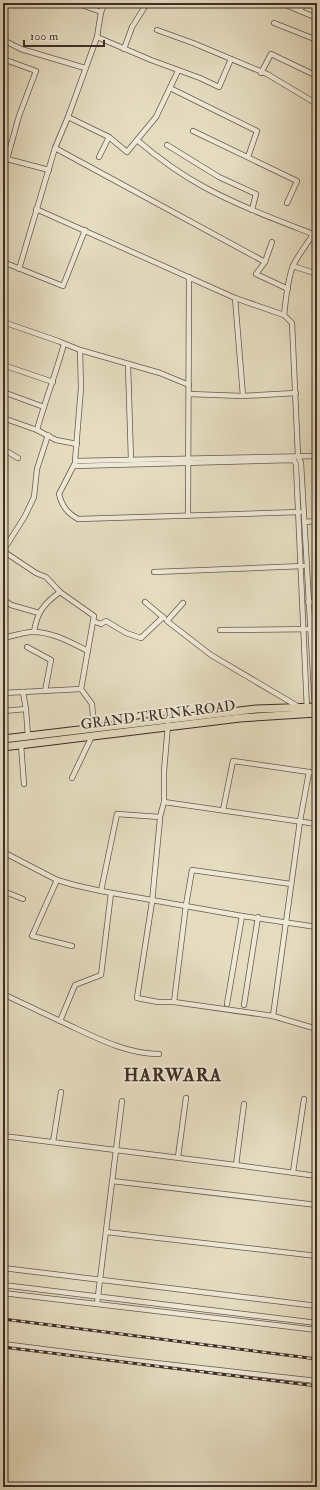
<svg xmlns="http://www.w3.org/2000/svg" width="320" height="1490" viewBox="0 0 320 1490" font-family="'IM FELL Double Pica',serif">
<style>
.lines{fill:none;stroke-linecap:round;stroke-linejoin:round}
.minor-casing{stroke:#67594d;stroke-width:6}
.trunk-casing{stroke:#3d2d27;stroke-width:9}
.minor{stroke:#eee8d6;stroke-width:4.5}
.trunk{stroke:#e5dcc0;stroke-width:7}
.rail-casing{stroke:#3d2d27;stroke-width:3}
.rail{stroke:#eee8d6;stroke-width:1.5;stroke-dasharray:4.5;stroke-linecap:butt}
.labels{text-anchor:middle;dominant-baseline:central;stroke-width:4;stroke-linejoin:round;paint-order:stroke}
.street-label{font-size:14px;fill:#3d2d27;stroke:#eee8d6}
.district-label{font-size:18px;font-weight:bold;letter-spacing:1px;fill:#3d2d27;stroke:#eee8d6}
</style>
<rect width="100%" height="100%" fill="#e5dcc0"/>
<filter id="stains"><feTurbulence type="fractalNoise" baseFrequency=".005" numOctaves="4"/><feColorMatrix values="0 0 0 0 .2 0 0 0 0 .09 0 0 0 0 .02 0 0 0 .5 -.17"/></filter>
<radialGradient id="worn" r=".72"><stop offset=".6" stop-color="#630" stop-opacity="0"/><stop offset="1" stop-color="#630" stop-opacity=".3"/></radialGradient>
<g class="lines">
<defs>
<g id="minor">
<path d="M77 3 101 12"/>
<path d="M281 3 317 18"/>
<path d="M300 11 304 3"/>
<path d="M274 23 317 40"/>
<path d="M157 30 193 43 267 74 317 104"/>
<path d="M97 37 151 60 200 78 219 87 231 59"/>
<path d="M3 40 21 49 85 68"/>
<path d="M124 49 132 27 144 8"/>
<path d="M3 59 36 71 19 116 7 159 49 170"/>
<path d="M261 73 271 54 317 76"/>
<path d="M170 88 257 131 248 157"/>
<path d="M68 117 109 137 127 152 156 117 178 71"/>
<path d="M193 131 297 181 287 203"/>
<path d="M137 140C158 158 180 174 204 187 239 206 277 220 313 234"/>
<path d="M167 145 219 177 256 194 252 210"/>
<path d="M55 148 265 262"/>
<path d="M99 157 109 137"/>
<path d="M36 209 235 298 284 315 292 323 298 456 301 463 315 709"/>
<path d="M272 242 265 262 256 274 288 289"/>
<path d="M3 262 63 286 85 230"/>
<path d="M293 266 317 274"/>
<path d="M19 269 55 148 68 117 97 37 101 12 105 3"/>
<path d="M235 298 243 396"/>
<path d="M284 315C286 300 287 281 293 266 299 252 311 241 317 226"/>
<path d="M3 322 58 341 80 350 160 373 189 385"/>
<path d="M80 350 81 388 75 461 317 456"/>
<path d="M3 365 53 382"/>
<path d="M128 365 131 460"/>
<path d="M3 392 44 407"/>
<path d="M189 394 243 396 296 393"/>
<path d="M3 418 37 430C45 401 56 373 64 344"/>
<path d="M37 430 56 440 77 444"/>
<path d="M3 449 18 458"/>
<path d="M75 463 59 494C62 506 67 513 78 519L300 512"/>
<path d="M74 466 294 460 296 464 307 710"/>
<path d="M188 516 189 277"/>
<path d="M304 522 317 521"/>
<path d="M3 551 36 573 46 577 60 592 94 616 81 689 92 704 94 728"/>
<path d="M3 551 25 516 34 497 37 469 48 435"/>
<path d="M154 572 303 566"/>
<path d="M3 599 11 605 39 613"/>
<path d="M145 602 164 618"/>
<path d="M308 602H317"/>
<path d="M183 603 167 621 211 655 299 707"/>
<path d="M93 621 101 624 106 621 126 633 141 638 163 617"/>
<path d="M220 630 317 629"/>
<path d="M34 632C37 613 43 604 60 592"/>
<path d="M3 638C12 636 22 633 31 632 51 631 70 642 88 651"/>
<path d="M27 647 51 660 45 691"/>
<path d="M23 692 26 709 28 737"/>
<path d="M3 693 81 689"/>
<path d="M3 711 26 709"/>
<path d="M21 745 24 784"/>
<path d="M317 773 309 772 300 821 273 1016 317 1029"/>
<path d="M72 778 92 736"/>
<path d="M164 802V771L168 725"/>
<path d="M223 810 233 761 309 772"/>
<path d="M160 819 152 902 137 998 158 1002H174L273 1016"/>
<path d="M3 852 57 880 74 885 101 891 242 916 317 927"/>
<path d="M57 880 32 936 72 946"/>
<path d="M3 891 23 899"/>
<path d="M101 891 117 814 160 817 164 802 317 824"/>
<path d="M3 994 60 1021 75 985 101 975 111 893"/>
<path d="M174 1002 186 905 192 870 291 884"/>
<path d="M227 1004 242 916"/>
<path d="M244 1005 258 917"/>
<path d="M60 1021C91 1035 124 1054 159 1054"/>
<path d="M3 1136 236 1165 244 1104"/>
<path d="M53 1142 61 1092"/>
<path d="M178 1157 186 1098"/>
<path d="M236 1165 317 1176"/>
<path d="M293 1172 304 1099"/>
<path d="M112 1181 317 1205"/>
<path d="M106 1232 317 1256"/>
<path d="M3 1268 317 1306"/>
<path d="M3 1285 317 1323"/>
<path d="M3 1293 317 1330"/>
<path d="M97 1304 122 1101"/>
<path d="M3 1344 129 1360 317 1381"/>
</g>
<g id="trunk">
<path d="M3 739 256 709 317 707"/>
<path d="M3 747 240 718 317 713"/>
</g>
</defs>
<use href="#minor" class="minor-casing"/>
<use href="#trunk" class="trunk-casing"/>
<use href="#minor" class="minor"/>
<use href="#trunk" class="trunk"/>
<defs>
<g id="rail">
<path d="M3 1319 317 1359"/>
<path d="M3 1347 317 1386"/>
</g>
</defs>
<use href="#rail" class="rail-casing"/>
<use href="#rail" class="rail"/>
</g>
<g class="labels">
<g class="street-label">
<text transform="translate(158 715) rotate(-7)">GRAND TRUNK ROAD</text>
</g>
<g class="district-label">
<text x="173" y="1075">HARWARA</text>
</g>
</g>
<rect width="320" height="1490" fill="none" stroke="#e5dcc0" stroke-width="16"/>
<rect x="4" y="4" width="312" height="1482" fill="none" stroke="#3d2d27" stroke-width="2"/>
<rect x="8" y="8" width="304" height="1474" fill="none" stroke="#3d2d27"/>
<path d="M24 40v6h80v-6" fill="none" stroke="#3d2d27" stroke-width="2"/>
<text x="30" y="40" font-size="12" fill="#3d2d27" stroke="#eee8d6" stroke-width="3" paint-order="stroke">100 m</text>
<rect width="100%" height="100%" filter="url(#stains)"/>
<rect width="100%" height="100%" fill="url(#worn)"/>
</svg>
